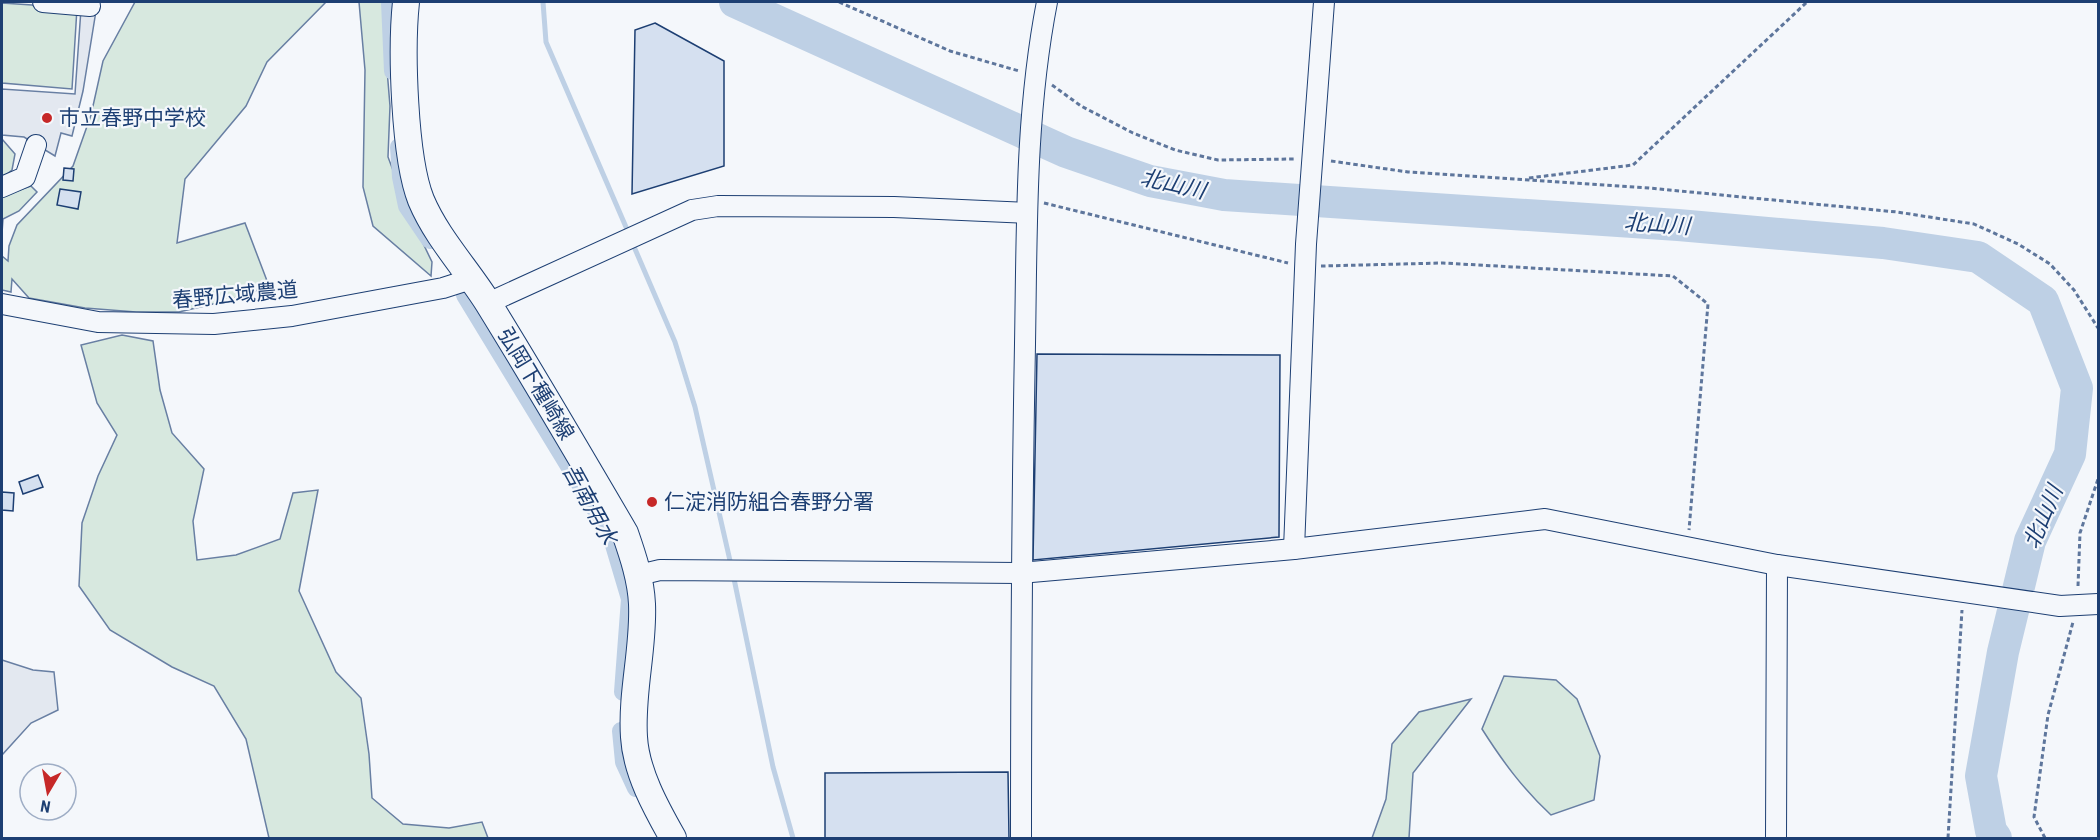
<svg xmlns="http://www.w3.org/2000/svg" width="2100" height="840" viewBox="0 0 2100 840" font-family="'Roboto Condensed','Noto Sans JP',sans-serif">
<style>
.green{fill:#d7e8df;stroke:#687fa3;stroke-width:1.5}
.parking{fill:#e3e8f0;stroke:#687fa3;stroke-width:1.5}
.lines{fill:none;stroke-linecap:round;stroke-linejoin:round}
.stream{stroke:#bed0e5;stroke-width:5}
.canal{stroke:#bed0e5;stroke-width:18}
.river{stroke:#bed0e5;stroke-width:32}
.building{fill:#d5e0f0;stroke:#1d3f73;stroke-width:1.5}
.minor-casing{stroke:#1d3f73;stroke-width:22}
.major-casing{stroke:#1d3f73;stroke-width:28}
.path{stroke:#5e769c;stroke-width:3;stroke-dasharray:4.5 3;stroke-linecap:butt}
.minor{stroke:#f4f7fb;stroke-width:20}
.major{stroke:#f4f7fb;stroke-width:26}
.poi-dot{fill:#c62828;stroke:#f4f7fb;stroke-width:2}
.labels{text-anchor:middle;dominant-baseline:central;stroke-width:4.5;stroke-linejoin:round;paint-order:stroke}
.poi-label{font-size:21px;fill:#1d3f73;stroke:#f4f7fb;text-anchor:start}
.street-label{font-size:21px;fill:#1d3f73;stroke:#f4f7fb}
.water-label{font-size:22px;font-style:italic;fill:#1d3f73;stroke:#f4f7fb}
</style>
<rect width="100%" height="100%" fill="#f4f7fb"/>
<g class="green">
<path d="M135 2H326L267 62 246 106 185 179 177 243 245 223 269 286 230 300 179 312H136L85 308 29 298 12 279 11 292 2 290V256L8 261 9 246 17 225 73 166 91 115 103 61Z"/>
<path d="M359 2H388L385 45 390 106 388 157 410 216 432 262 431 276 373 226 363 187 365 70Z"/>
<path d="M2 3 77 8 72 89 2 83Z"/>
<path d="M2 139 15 154 12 170 2 178Z"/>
<path d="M31 186 37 192 19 211 3 219 2 233V196Z"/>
<path d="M122 335 153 341 160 390 172 433 204 469 193 521 197 560 236 555 280 539 293 493 318 490 299 591 336 672 361 698 369 754 372 798 403 824 449 828 482 822 488 838H269L246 739 214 686 172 667 110 630 79 586 82 523 98 476 117 435 97 403 81 345Z"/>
<path d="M1504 676 1556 680 1577 699 1600 756 1594 800 1551 815C1523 789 1503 762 1482 729Z"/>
<path d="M1471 699 1413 773 1409 838H1372L1386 799 1392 744 1419 712Z"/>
</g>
<g class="parking">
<path d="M81 9 96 11 83 91 72 136 61 133 55 156 24 137 2 135V89L75 94Z"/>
<path d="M2 660 33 670 54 672 58 710 31 723 2 755Z"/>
</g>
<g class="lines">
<g class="stream">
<path d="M543 2 546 42 629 234"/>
<path d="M632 242 675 342 695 407 731 565"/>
<path d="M733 574 773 767 793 838"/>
</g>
<g class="canal">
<path d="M390 2 393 71"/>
<path d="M399 147 401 177 407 206 430 240"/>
<path d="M465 295 611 535 630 599 623 692"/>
<path d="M621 731 624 762 636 788"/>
</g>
<path class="river" d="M735 2 1066 152 1150 181 1224 195 1678 225 1883 243 1978 257 2043 301 2077 388 2070 454 2030 541 2003 652 1981 776 1991 831 1996 838"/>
</g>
<g class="building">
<path d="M655 23 724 61V166L632 194 635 30Z"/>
<path d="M64 168 74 169 73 181 63 180Z"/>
<path d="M60 189 81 192 78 209 57 205Z"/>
<path d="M1037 354 1280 355 1279 537 1033 560Z"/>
<path d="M38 475 43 487 23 494 19 482Z"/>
<path d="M2 492 14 493 13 511 2 510Z"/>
<path d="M1008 772 1009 838H825V773Z"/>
</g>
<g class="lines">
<defs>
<g id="minor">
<path d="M43 2 90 6"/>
<path d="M2 187 25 177 36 145"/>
<path d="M488 303 692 210 718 206 894 207 1027 213"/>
<path d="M2 304 98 322 214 324 292 316 443 288 471 279"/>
<path d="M1294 549 1306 244 1324 2"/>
<path d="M639 575 660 570 1020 573 1294 549 1545 519 1777 565 2060 606 2098 604"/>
<path d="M1021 838C1021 674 1022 509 1025 344 1027 229 1025 115 1047 2"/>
<path d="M1776 838 1777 565"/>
</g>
<path id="major" d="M406 2C401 49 404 157 421 200 437 238 466 268 488 303 535 379 580 456 625 533 633 556 641 580 642 604 644 648 631 692 634 737 636 772 656 808 673 838"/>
</defs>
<use href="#minor" class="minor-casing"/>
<use href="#major" class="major-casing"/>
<g class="path">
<path d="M839 2 950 51 1019 71"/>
<path d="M1052 85 1081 106 1133 133 1175 150 1218 160 1295 159"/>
<path d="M1331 161 1408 172 1649 188 1897 212 1974 224 2018 244 2050 264 2074 290 2098 328"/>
<path d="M1529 178 1633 165 1807 2"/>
<path d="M1044 203 1288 263"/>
<path d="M1321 266 1443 263 1673 276 1708 304 1689 530"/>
<path d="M2078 586 2080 533 2098 479"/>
<path d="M1948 838 1962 610"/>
<path d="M2045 838 2034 817 2048 715 2073 622"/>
</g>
<use href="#minor" class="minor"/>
<use href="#major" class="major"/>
</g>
<g class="poi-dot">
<circle cx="47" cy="118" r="6"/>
<circle cx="652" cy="502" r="6"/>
</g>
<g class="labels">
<g class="poi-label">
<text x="59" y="118">市立春野中学校</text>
<text x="664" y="502">仁淀消防組合春野分署</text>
</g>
<g class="street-label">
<text transform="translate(235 295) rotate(-5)">春野広域農道</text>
<text transform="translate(536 384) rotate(59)">弘岡下種崎線</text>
</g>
<g class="water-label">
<text transform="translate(1173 184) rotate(13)">北山川</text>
<text transform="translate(1657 224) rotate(4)">北山川</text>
<text transform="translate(590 504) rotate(61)">吾南用水</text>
<text transform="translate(2043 517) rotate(-67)">北山川</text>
</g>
</g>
<rect width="2100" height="840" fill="none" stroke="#1d3f73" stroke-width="6"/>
<g transform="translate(48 792) rotate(190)"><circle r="28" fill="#f4f7fb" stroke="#9eadc5" stroke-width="1.5"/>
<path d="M0-4.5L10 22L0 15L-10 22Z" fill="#c62828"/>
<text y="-9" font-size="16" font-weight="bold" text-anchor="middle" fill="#1d3f73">N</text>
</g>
</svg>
